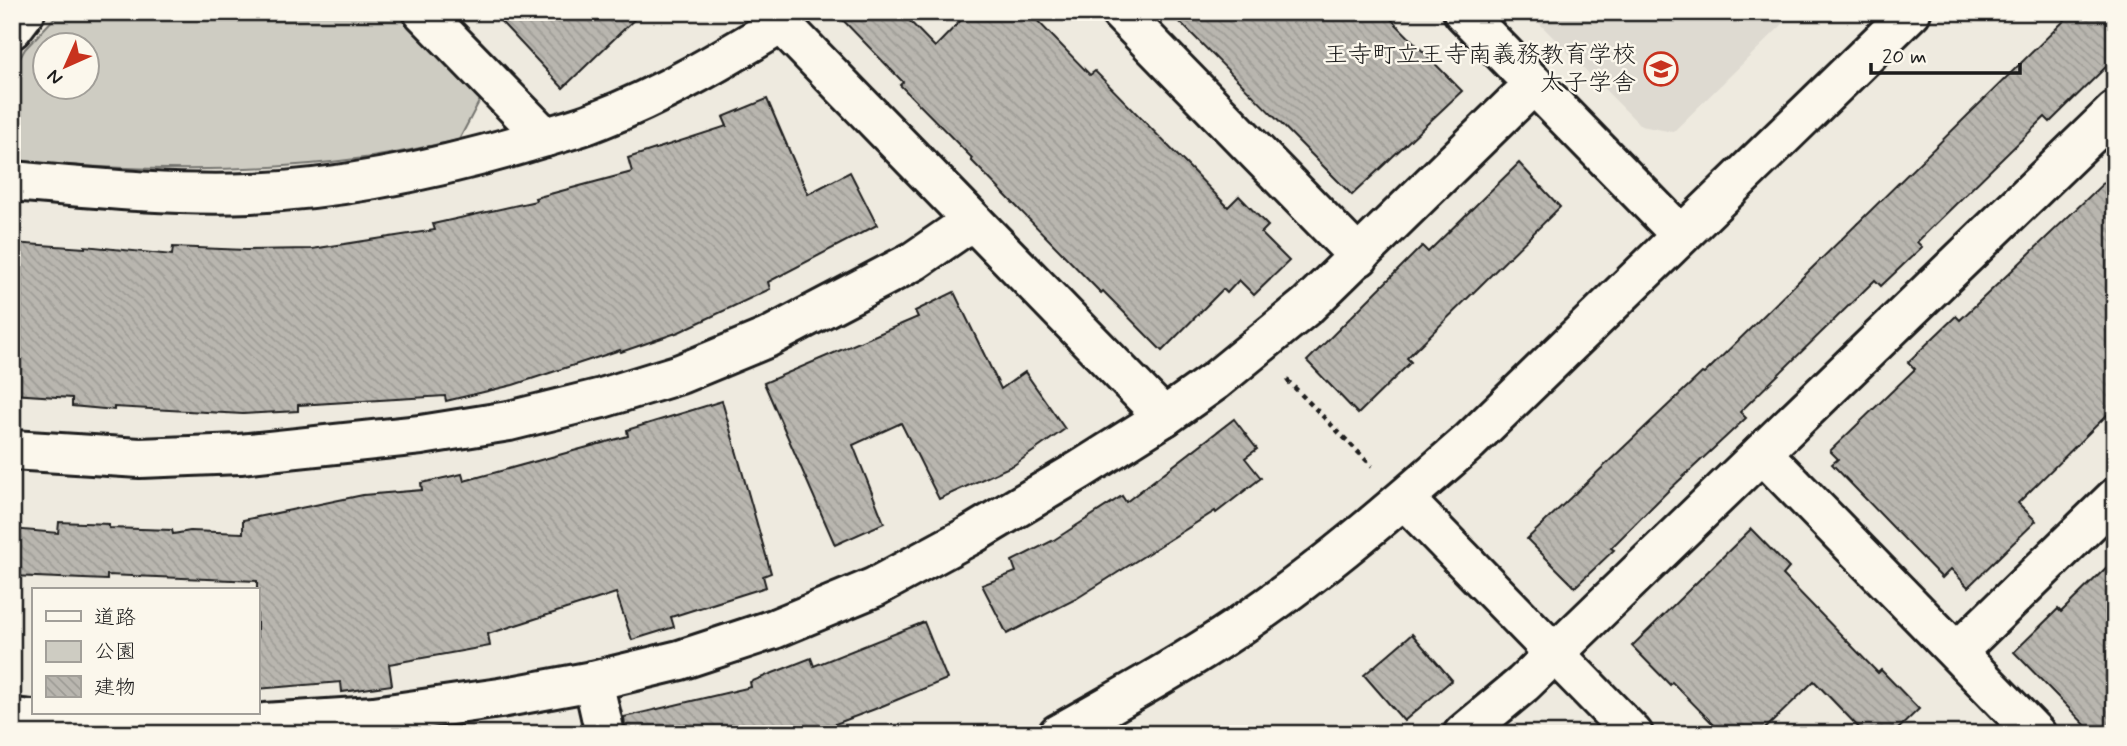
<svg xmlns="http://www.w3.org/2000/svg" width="2127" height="746" viewBox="0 0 2127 746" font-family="Mynerve,'Klee One',sans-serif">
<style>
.built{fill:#dedad1}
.green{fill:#ceccc2;stroke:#75746f;stroke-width:2;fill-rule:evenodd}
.building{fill:url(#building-back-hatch);stroke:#1c1c1c;stroke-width:2}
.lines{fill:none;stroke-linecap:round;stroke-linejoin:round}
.minor-casing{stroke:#1c1c1c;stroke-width:44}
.tertiary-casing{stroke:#1c1c1c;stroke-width:44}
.path{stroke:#1c1c1c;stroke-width:4.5;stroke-dasharray:5 5;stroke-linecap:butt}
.minor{stroke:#fbf7ec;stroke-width:38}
.tertiary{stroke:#fbf7ec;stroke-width:38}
.labels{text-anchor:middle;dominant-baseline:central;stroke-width:5;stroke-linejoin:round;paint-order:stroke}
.poi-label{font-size:24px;fill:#1c1c1c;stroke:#fbf7ec;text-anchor:end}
</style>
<defs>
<pattern id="building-back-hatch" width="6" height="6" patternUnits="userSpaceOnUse" patternTransform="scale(1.75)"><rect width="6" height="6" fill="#b9b6af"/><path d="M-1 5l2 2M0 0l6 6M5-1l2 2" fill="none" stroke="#9e9c96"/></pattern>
</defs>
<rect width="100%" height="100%" fill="#eeeadf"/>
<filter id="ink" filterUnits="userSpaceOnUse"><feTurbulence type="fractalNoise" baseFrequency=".0143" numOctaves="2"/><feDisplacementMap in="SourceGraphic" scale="14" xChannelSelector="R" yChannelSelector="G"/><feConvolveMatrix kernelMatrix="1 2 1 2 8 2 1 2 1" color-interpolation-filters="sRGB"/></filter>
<g filter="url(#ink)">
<path class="built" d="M1528 12H1795L1673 132 1641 126Z"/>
<path class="green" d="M60 12H397L481 98 459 140C428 146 396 154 364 158 247 174 130 171 12 161V72L25 49ZM46 46H88V88H46Z"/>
<g class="building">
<path d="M492 12H642L563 88Z"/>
<path d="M835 12H901L935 47 969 12H1029L1090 75 1095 71 1228 207 1239 196 1268 226 1261 233 1289 261 1254 295 1239 280 1227 293 1223 289 1162 351 1103 291 1101 293 971 160 972 158 900 85 903 82Z"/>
<path d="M1170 12H1384L1462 91 1352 195Z"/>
<path d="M2073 12H2115V58L2050 122 2045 117 1917 242 1922 247 1881 286 1875 280 1740 412 1746 418 1667 492 1611 548 1614 550 1575 587 1527 539 1702 373 1704 374Z"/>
<path d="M767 99 808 194 850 172 877 225 768 282 770 289 679 332 621 352 620 350 513 385 446 401 445 396 298 405V411L243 414 114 407V410L72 406V398L12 394V243L85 248V246L172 255 173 247 246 250 312 249 435 230 433 224 536 201 535 198 632 172 628 158 727 126 723 117Z"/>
<path d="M1519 163 1560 207 1407 358 1411 362 1358 414 1307 361 1422 246 1428 252Z"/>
<path d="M2115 172V407L2018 503 2036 521 1968 587 1951 569 1942 578 1832 464 1838 459 1830 451 1915 369 1908 362 1956 316 1960 320Z"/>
<path d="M954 292 1001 389 1025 372 1065 429 1014 465 939 499 901 423 853 445 884 523 835 545 764 383 918 317 915 311Z"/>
<path d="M722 401 771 573 763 576 766 587 671 617 674 627 632 640 616 593 488 634 490 646 389 664 392 685 342 692 341 682 257 689V581L107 575V580L12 576V529L58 533 59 522 109 524V528L172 530 173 534 190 531 243 533V520L363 495 422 490 421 483 462 474 464 481 628 436 627 430Z"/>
<path d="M1234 419 1257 449 1245 458 1261 478 1216 513 1215 511 1076 599 1007 634 982 585 1016 572 1012 561 1054 540 1122 496 1126 502Z"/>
<path d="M1751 529 1789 568 1783 575 1878 673 1881 670 1919 709 1893 734H1865L1814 681 1760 734H1723L1672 682 1670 685 1632 646Z"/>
<path d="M2115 559V734H2094L2014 652 2058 609 2061 612Z"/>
<path d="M924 622 947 679 875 709 809 734H626L624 717 751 687 750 682 811 658 814 666Z"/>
<path d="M1412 634 1452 680 1404 721 1364 675Z"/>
</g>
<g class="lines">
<defs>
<g id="minor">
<path d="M423 12 545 137"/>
<path d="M770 12 1164 417"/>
<path d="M1120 12 1359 257"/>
<path d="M1463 12 1681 235"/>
<path d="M12 29 25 12"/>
<path d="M12 181C92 188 171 196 251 193 344 189 433 170 522 144 547 136 574 130 598 120 663 95 722 60 781 24"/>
<path d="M12 450 140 458 240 454 421 435 509 421 602 398 680 374 767 338 914 261 972 221"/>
<path d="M1762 453 2036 734"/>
<path d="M1957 652 2115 498"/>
<path d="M593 681 605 734"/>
<path d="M12 718 61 723 166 726 264 723 374 716 500 698 593 681 680 660 774 629 875 587 971 535 1080 470 1164 417 1215 381 1308 305 1534 84"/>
<path d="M1463 734 1523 684 2115 111"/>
</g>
<g id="tertiary">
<path d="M1404 499 1633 734"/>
<path d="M1058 734C1120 699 1182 665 1241 625 1323 570 1397 505 1470 441L1911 12"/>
</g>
</defs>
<use href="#minor" class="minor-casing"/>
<use href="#tertiary" class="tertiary-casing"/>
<path class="path" d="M1287 380 1372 466"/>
<use href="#minor" class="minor"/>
<use href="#tertiary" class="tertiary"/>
</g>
</g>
<defs>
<symbol id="school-ring" viewBox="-11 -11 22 22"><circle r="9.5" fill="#fbf7ec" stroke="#c8321e" stroke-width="1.5"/><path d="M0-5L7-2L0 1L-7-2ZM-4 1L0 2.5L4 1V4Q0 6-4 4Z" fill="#c8321e"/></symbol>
</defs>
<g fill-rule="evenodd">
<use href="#school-ring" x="1642" y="50" width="38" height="38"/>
</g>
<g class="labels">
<g class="poi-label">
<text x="1636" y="55">王寺町立王寺南義務教育学校<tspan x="1636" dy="28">太子学舎</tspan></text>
</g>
</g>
<rect width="2127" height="746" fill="none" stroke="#fbf7ec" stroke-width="42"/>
<rect x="21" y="21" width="2085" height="704" fill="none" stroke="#1c1c1c" stroke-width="2.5" filter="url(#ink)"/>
<rect x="32" y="588" width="228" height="126" fill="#fbf7ec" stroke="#a29f99" stroke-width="2"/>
<rect x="46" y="611" width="35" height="10" fill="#fbf7ec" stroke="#a29f99" stroke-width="2"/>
<text x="94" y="624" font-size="21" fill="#1c1c1c">道路</text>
<rect x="46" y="641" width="35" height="21" fill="#ceccc2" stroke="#a29f99" stroke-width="2"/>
<text x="94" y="658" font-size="21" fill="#1c1c1c">公園</text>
<rect x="46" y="676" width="35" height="21" fill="url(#building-back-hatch)" stroke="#a29f99" stroke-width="2"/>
<text x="94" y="694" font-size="21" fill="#1c1c1c">建物</text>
<g transform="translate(66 66) rotate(225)"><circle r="33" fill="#fbf7ec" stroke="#a29f99" stroke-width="2"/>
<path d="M0-5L12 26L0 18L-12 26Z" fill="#c8321e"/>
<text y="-10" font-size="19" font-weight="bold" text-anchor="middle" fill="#1c1c1c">N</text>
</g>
<path d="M1871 63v10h149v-10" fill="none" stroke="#1c1c1c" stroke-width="3.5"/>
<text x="1882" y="63" font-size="21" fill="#1c1c1c" stroke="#fbf7ec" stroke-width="5" paint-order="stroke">20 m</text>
</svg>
